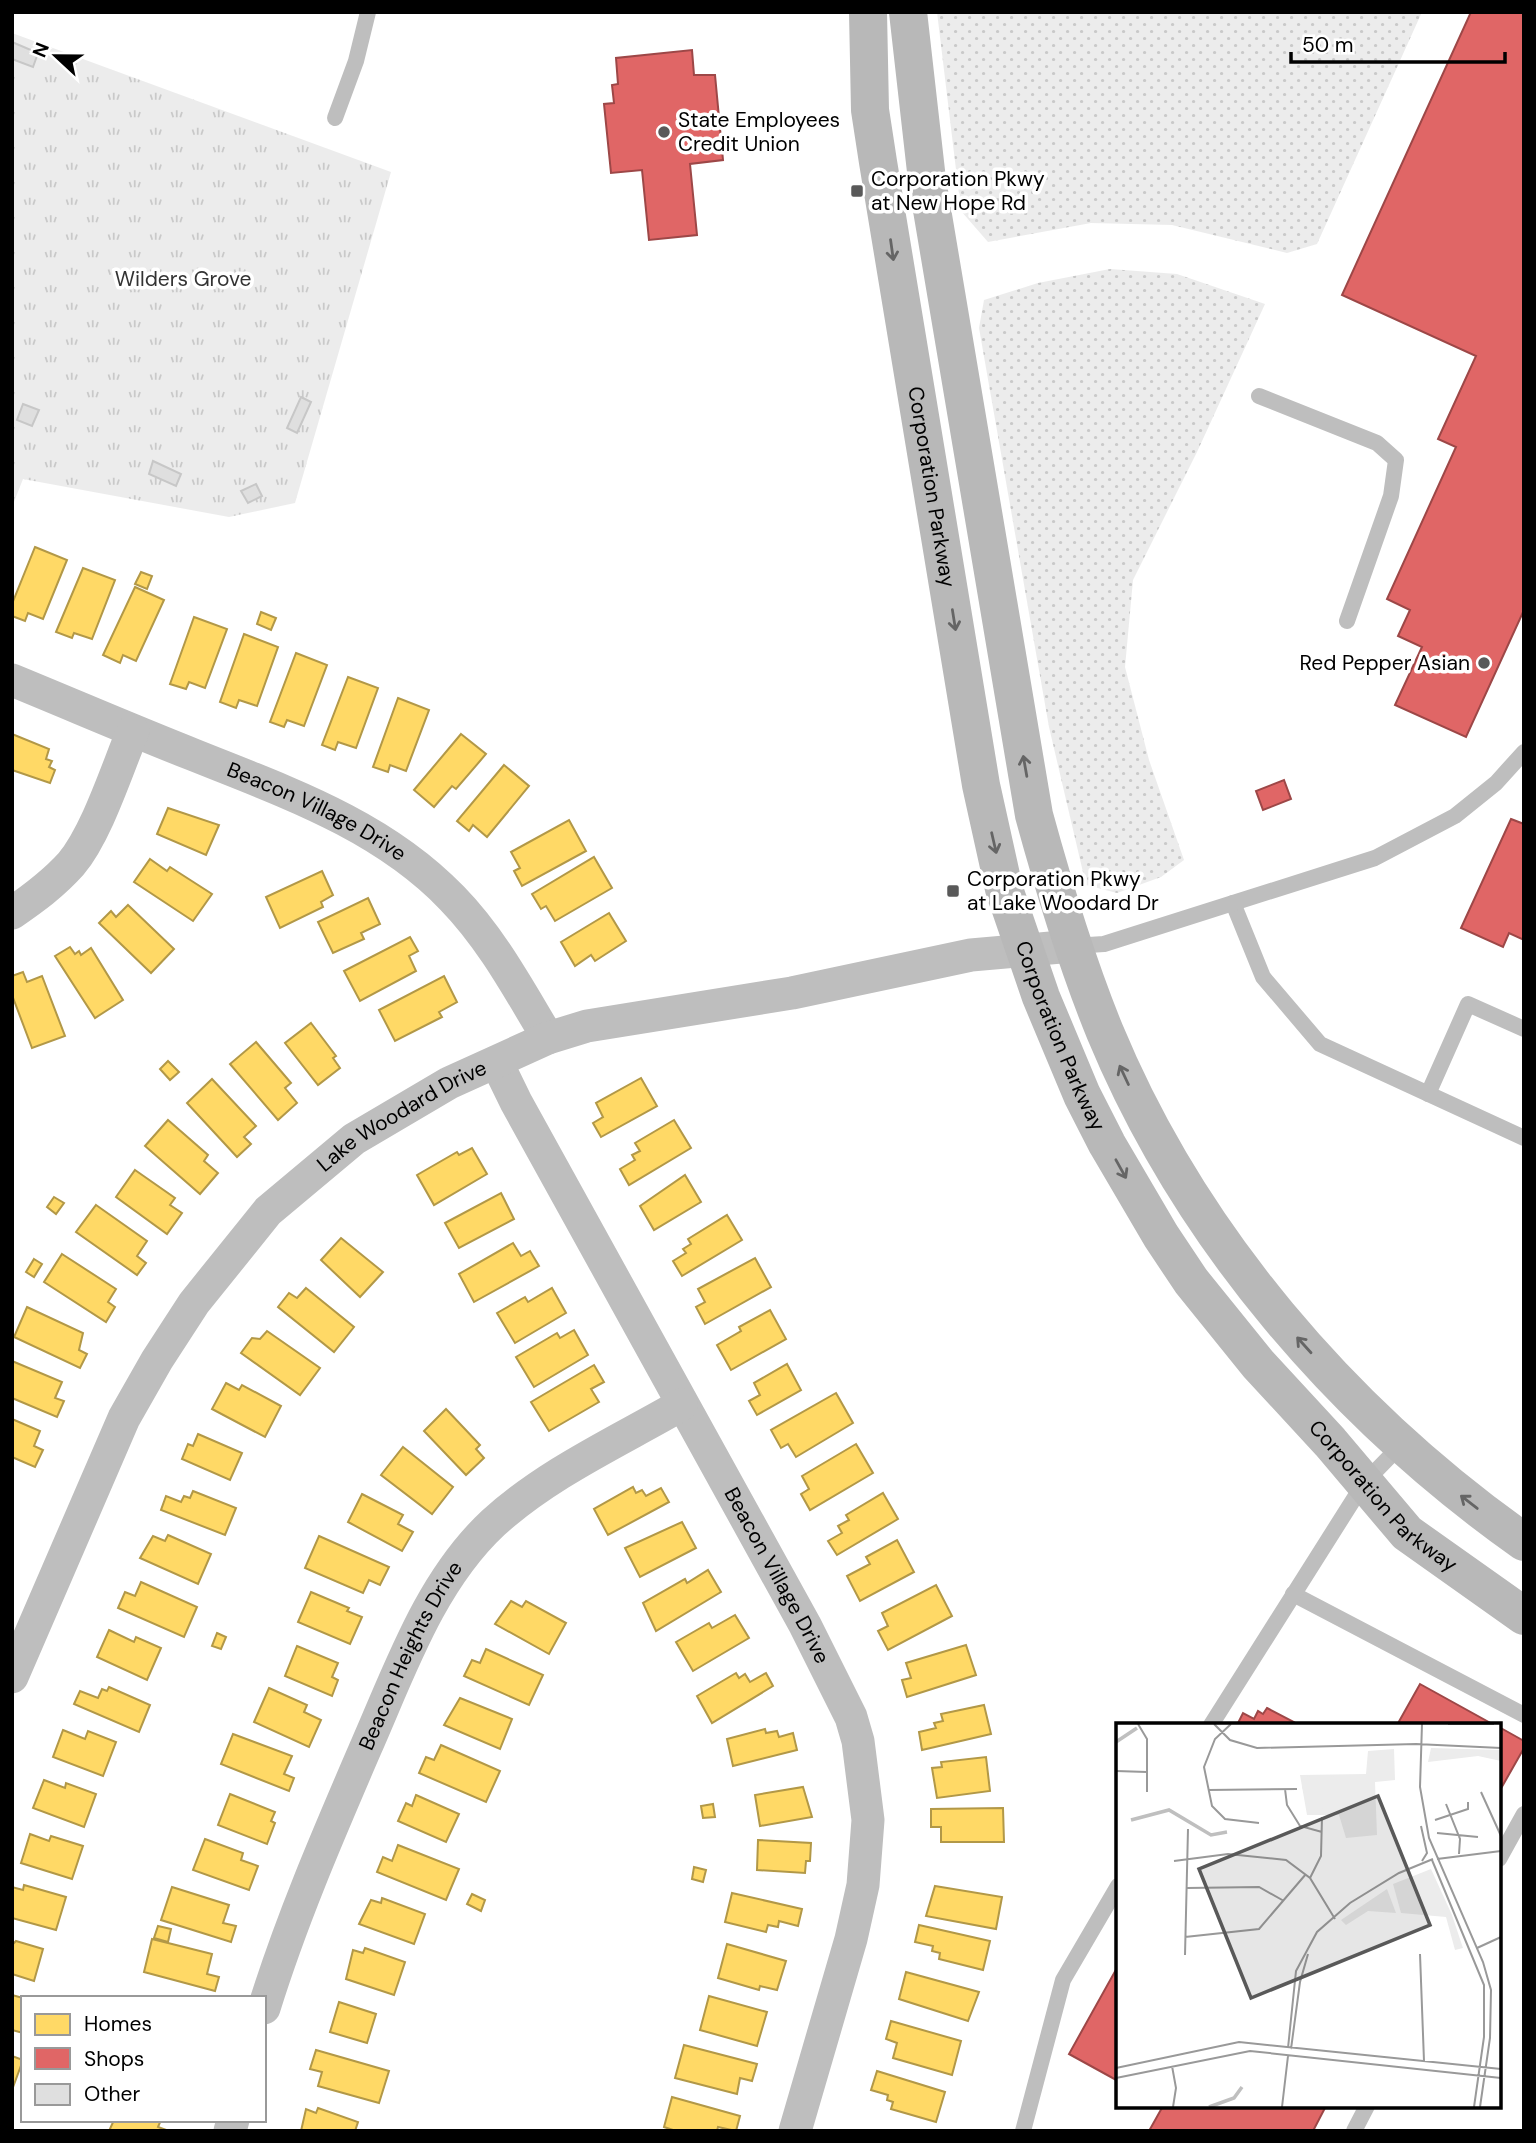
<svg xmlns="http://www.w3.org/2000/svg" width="1536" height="2143" viewBox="0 0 1536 2143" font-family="'DM Sans',sans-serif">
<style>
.grass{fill:url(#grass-dots)}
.park{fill:url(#park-tufts)}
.homes{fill:#ffd966;stroke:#b29847;stroke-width:2}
.shops{fill:#e06666;stroke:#9d4747;stroke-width:2}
.building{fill:#dfdfdf;stroke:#c7c7c7;stroke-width:2}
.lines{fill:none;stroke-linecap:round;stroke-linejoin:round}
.lane{stroke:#bebebe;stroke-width:16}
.street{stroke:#bebebe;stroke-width:33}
.secondary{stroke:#b8b8b8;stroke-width:38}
.oneway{stroke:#656565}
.poi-dot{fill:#595959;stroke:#fff;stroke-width:2.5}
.labels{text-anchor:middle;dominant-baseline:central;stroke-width:7;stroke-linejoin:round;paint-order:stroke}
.poi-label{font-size:21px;fill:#000;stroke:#fff;text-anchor:start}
.park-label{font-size:21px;fill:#333;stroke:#fff}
.street-label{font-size:21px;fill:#000;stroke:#fff}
.inset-river{fill:none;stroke:#bfbfbf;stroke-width:3.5}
.inset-road{fill:none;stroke:#999;stroke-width:2}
.view{fill:#595959;fill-opacity:0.15;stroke:#595959;stroke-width:3.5}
.inset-edge{fill:none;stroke:#000;stroke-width:3.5}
</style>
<defs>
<pattern id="grass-dots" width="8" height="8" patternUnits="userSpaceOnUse" patternTransform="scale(1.75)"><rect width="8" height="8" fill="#ececec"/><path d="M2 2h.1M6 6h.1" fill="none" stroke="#c9c9c9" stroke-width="1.8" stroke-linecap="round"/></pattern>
<pattern id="park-tufts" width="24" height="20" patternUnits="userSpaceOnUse" patternTransform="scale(1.75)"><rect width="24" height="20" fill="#ececec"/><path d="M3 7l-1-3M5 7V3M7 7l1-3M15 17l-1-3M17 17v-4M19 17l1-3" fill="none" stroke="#c9c9c9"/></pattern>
</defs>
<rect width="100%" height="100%" fill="#fff"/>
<g class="grass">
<path d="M937 12H1422L1317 244 1287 253 1172 225 1091 223 988 242 961 211Z"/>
<path d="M1110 269 1177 274 1265 304 1197 452 1133 580 1125 667 1149 760 1184 860 1161 877 1117 893 1086 885 1049 727 979 328 984 300 1038 283Z"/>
</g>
<path class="park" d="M12 33 391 172 295 503 229 517 23 479 12 507Z"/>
<g class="homes">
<path d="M35 547 67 560 43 619 28 613 25 621 12 616V604Z"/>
<path d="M83 568 115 580 92 639 74 633 72 638 56 632Z"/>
<path d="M141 572 152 576 147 589 135 584Z"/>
<path d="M135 587 164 600 136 661 123 655 120 663 103 655Z"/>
<path d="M261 612 276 618 271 630 257 624Z"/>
<path d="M194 617 227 629 205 688 189 682 186 689 170 684Z"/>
<path d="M244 634 278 647 257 706 239 700 236 708 220 702Z"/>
<path d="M296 653 327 665 304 726 287 720 284 727 270 722Z"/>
<path d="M348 677 378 688 356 748 338 742 335 750 322 745Z"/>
<path d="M398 698 429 710 406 771 390 765 388 772 373 767Z"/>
<path d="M12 734 49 749 46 759 52 761 49 767 55 770 50 783 12 770Z"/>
<path d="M461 734 486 754 456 789 452 786 434 807 414 790Z"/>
<path d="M504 765 529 786 487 837 473 825 469 831 457 821Z"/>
<path d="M168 808 219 825 206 855 157 834Z"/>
<path d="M569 820 586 851 522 886 514 871 520 868 511 852Z"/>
<path d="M594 857 612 888 555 921 546 906 541 909 532 894Z"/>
<path d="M150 859 167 871 170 867 212 894 193 921 134 882Z"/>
<path d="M322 871 333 895 321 902 323 907 280 928 266 897Z"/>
<path d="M368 898 380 924 361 933 364 939 333 953 318 922Z"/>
<path d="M128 905 174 949 151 973 99 923 111 911 116 917Z"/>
<path d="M609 913 626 941 595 961 591 955 575 966 561 942Z"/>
<path d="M410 937 418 951 409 956 416 971 360 1001 344 971Z"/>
<path d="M70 947 75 954 79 951 81 955 91 948 123 1000 95 1018 55 956Z"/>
<path d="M23 972 27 982 42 976 65 1036 32 1048 12 995V976Z"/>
<path d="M444 976 457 1002 439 1012 442 1017 395 1041 379 1010Z"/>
<path d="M311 1023 336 1056 333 1058 340 1068 318 1085 285 1043Z"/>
<path d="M256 1042 291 1083 285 1088 297 1103 278 1120 230 1064Z"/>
<path d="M168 1061 179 1072 170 1080 160 1069Z"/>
<path d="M641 1078 657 1106 601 1137 593 1123 603 1117 596 1103Z"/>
<path d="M212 1079 256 1126 244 1137 251 1144 237 1157 187 1103Z"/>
<path d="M168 1120 208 1155 204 1161 218 1173 200 1194 145 1146Z"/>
<path d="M674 1120 691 1148 629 1185 620 1169 635 1160 632 1155 640 1151 635 1143Z"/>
<path d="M472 1148 487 1174 434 1205 417 1175 457 1152 459 1155Z"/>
<path d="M135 1170 175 1198 170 1205 182 1213 167 1234 116 1197Z"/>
<path d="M685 1175 701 1202 654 1230 640 1206Z"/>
<path d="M501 1193 514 1219 459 1248 445 1223Z"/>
<path d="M54 1197 64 1203 56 1214 47 1207Z"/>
<path d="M96 1205 147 1241 137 1256 146 1263 137 1275 76 1232Z"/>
<path d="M727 1215 742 1240 682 1276 673 1261 686 1253 683 1249 691 1244 688 1239Z"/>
<path d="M341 1238 383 1272 360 1297 321 1260Z"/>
<path d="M513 1243 521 1256 530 1251 539 1266 474 1302 459 1274Z"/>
<path d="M62 1254 116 1289 108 1302 115 1307 106 1322 44 1282Z"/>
<path d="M755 1258 771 1287 705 1324 696 1307 705 1302 698 1289Z"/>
<path d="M34 1259 42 1264 34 1277 26 1272Z"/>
<path d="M306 1288 354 1327 334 1352 278 1307 289 1293 297 1298Z"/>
<path d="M552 1288 566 1313 515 1343 497 1313 525 1297 528 1302Z"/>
<path d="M27 1307 83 1333 79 1350 87 1354 80 1368 14 1337Z"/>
<path d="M770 1310 786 1339 731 1370 717 1345 741 1331 739 1327Z"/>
<path d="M574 1330 588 1355 534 1387 516 1357 557 1333 560 1338Z"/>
<path d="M267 1331 320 1368 300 1395 241 1353 252 1338 260 1339Z"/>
<path d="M12 1361 62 1382 55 1398 64 1401 57 1417 12 1398Z"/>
<path d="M787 1364 801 1390 757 1415 749 1401 760 1395 754 1383Z"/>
<path d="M594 1365 604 1382 591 1389 599 1402 549 1431 531 1402Z"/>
<path d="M226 1383 239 1390 242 1385 281 1406 265 1437 212 1409Z"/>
<path d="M836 1393 853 1423 796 1457 788 1444 781 1448 771 1430Z"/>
<path d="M446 1409 480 1445 476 1449 484 1458 466 1475 424 1431Z"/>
<path d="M12 1419 40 1431 34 1446 43 1450 35 1467 12 1457Z"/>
<path d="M198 1434 242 1453 230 1480 182 1459 188 1444 193 1446Z"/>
<path d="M856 1444 873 1473 810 1510 801 1494 809 1489 802 1476Z"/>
<path d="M403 1447 453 1487 432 1514 381 1475Z"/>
<path d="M633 1487 636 1493 642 1490 646 1496 661 1488 669 1502 608 1535 594 1509Z"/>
<path d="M193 1491 236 1508 225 1535 161 1510 166 1496 181 1502 184 1496 190 1498Z"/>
<path d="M883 1493 898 1519 837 1555 828 1541 842 1533 838 1526 849 1520 846 1515Z"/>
<path d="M362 1494 403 1515 398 1524 413 1532 402 1551 348 1522Z"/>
<path d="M682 1522 696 1548 640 1577 625 1548Z"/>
<path d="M168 1535 211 1554 198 1584 140 1558 153 1536 165 1541Z"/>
<path d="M319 1536 389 1567 380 1585 369 1580 363 1593 305 1568Z"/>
<path d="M897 1540 914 1572 860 1601 847 1576 870 1564 866 1557Z"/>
<path d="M708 1570 721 1592 656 1631 643 1603 685 1579 687 1583Z"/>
<path d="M141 1582 197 1607 184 1637 118 1608 125 1592 135 1596Z"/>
<path d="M936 1585 952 1616 888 1650 878 1631 888 1626 882 1613Z"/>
<path d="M311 1592 349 1608 347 1611 362 1617 350 1644 298 1622Z"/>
<path d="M511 1601 522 1607 526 1601 566 1623 549 1654 495 1624Z"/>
<path d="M735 1615 749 1638 693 1671 676 1642 709 1623 712 1628Z"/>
<path d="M109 1630 134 1642 136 1637 161 1648 147 1680 97 1657Z"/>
<path d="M217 1633 226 1637 221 1649 212 1646Z"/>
<path d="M966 1645 976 1675 907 1697 902 1680 911 1678 906 1663Z"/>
<path d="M297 1646 338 1663 332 1677 338 1680 332 1696 285 1676Z"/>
<path d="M486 1649 543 1675 529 1705 464 1676 472 1660 480 1663Z"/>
<path d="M736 1673 739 1678 745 1674 750 1682 766 1673 773 1686 712 1723 697 1696Z"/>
<path d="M109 1687 150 1705 139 1732 74 1704 80 1691 98 1698 102 1689 107 1691Z"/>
<path d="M269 1688 307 1705 304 1712 321 1720 309 1747 254 1722Z"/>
<path d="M460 1698 512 1719 500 1749 444 1725Z"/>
<path d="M984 1705 991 1734 922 1750 919 1732 936 1728 934 1723 943 1721 941 1714Z"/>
<path d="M765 1729 766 1733 777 1731 779 1737 793 1733 797 1750 733 1766 727 1739Z"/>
<path d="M63 1730 85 1739 88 1731 116 1742 103 1776 53 1757Z"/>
<path d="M233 1734 292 1756 284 1774 294 1778 289 1791 221 1764Z"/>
<path d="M441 1745 500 1771 486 1802 419 1773 426 1757 434 1760Z"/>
<path d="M986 1757 990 1791 937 1798 932 1768 942 1767 941 1762Z"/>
<path d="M44 1780 65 1788 66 1783 96 1794 84 1827 33 1808Z"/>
<path d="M803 1787 812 1817 760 1826 755 1795Z"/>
<path d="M230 1794 275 1812 271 1821 275 1823 267 1844 218 1825Z"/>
<path d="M416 1795 459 1814 446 1842 398 1821 406 1803 412 1806Z"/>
<path d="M713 1804 715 1817 703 1818 701 1806Z"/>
<path d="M1003 1808 1004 1842H941V1827H931V1809Z"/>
<path d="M30 1834 49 1841 51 1836 83 1846 72 1879 21 1863Z"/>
<path d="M205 1839 243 1853 241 1860 258 1866 249 1890 193 1870Z"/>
<path d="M758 1840 811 1843 810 1861H806L805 1873 757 1870Z"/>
<path d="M398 1845 459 1869 446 1900 377 1872 383 1857 392 1861Z"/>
<path d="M694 1867 706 1870 703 1882 692 1879Z"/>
<path d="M24 1885 66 1897 56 1930 12 1918V1887L23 1890Z"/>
<path d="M935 1886 1002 1897 996 1929 926 1916Z"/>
<path d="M172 1887 229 1905 223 1923 236 1926 231 1942 161 1920Z"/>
<path d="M732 1893 802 1909 798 1926 779 1921 778 1927 768 1925 766 1932 725 1922Z"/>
<path d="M472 1894 485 1900 481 1911 467 1904Z"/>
<path d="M382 1898 425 1914 414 1944 359 1924 371 1900 381 1903Z"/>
<path d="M919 1925 990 1941 983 1970 939 1959 940 1953 932 1951 933 1946 915 1942Z"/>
<path d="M158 1926 171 1929 168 1942 154 1938Z"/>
<path d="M152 1939 212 1954 207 1974 219 1977 215 1991 144 1972Z"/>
<path d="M16 1941 43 1949 34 1981 12 1974V1945Z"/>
<path d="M727 1944 786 1961 777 1990 760 1986 759 1990 718 1978Z"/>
<path d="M365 1948 405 1962 394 1995 346 1979 353 1950 363 1953Z"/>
<path d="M906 1972 979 1992 968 2021 899 1999Z"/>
<path d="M12 1995 23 1998V2033L12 2030Z"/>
<path d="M709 1996 767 2012 757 2046 700 2030Z"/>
<path d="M339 2002 376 2014 367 2043 330 2032Z"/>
<path d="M891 2021 961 2041 952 2075 893 2058 897 2043 886 2039Z"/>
<path d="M684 2045 757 2064 752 2081 740 2078 737 2094 675 2078Z"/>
<path d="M316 2050 389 2071 379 2103 318 2086 322 2072 310 2069Z"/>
<path d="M12 2056 23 2060 12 2090Z"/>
<path d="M877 2071 945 2092 936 2122 891 2109 893 2102 887 2100 888 2095 871 2090Z"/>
<path d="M672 2097 740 2116 736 2131 718 2127 717 2131H676L664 2127Z"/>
<path d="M318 2108 358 2122 355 2131H301L306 2109 316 2113Z"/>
<path d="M114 2120H161L158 2127 169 2131H109Z"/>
</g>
<g class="shops">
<path d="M1471 12H1524V610L1466 737 1395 705 1422 647 1398 636 1410 610 1387 599 1456 447 1438 439 1476 356 1342 295Z"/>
<path d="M692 50 694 75H715L723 160 690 164 697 235 649 240 642 170 611 173 604 104 614 103 612 85 618 84 616 58Z"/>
<path d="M1284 780 1291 799 1263 810 1256 791Z"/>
<path d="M1511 819 1524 824V940L1509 933 1503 947 1461 928Z"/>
<path d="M1420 1684 1494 1725H1397Z"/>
<path d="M1267 1708 1294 1722 1292 1725H1237L1243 1713 1254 1719 1258 1711 1263 1714Z"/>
<path d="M1499 1727 1524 1741V1748L1499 1792Z"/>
<path d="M1118 1966V2081L1069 2054Z"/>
<path d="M1163 2106H1326L1313 2131H1149Z"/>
</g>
<g class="building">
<path d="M12 42 38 53 33 67 12 59Z"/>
<path d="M301 397 311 402 297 433 287 428Z"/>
<path d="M23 404 39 410 32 426 17 420Z"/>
<path d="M153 461 181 474 176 486 149 474Z"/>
<path d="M256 484 262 496 248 503 241 491Z"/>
</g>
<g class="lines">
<g class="lane">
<path d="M335 118 356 61 368 12"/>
<path d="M1259 396 1377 443 1396 460 1391 496 1347 621"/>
<path d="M1233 903 1263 977 1320 1044 1524 1138"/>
<path d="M1073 946 1104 944 1375 858 1455 816 1496 783 1524 752"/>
<path d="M1428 1094 1468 1004 1524 1029"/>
<path d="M1293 1594 1524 1715"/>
<path d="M1211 1725 1364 1483 1402 1444"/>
<path d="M1499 1859 1524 1814"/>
<path d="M1023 2131 1063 1980 1118 1886"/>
<path d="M1354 2131 1367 2106"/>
</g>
<g class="street">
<path id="s1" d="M12 680C73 705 133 731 194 755 286 792 382 825 452 898 492 939 519 990 548 1038"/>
<path d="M12 913C34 898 53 884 71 864 97 833 117 769 133 731"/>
<path id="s2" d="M497 1063 516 1102 805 1625 851 1717 858 1741 868 1820 863 1885 851 1939 795 2131"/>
<path id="s3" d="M12 1677 124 1418 157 1360 194 1303 268 1211 354 1139 449 1083 548 1038 587 1026 792 993 971 955 1073 946"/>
<path id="s4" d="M264 2008C292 1918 329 1833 366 1747 400 1670 430 1582 493 1523 548 1473 617 1442 681 1405"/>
<path d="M230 2131 233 2120"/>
</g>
<g class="secondary">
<path id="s5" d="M868 12 870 110 878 162 981 785 1004 889 1041 997 1082 1095 1107 1144 1161 1236 1191 1281 1258 1364 1330 1442 1407 1533 1524 1616"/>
<path d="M908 12 927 180 1034 815C1054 888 1076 961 1105 1032 1190 1237 1343 1414 1524 1542"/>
</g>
</g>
<defs><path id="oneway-shaft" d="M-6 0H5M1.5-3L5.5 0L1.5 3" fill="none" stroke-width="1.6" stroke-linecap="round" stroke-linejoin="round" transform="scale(1.75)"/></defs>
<g class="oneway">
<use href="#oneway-shaft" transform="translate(892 250) rotate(82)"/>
<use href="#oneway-shaft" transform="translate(954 620) rotate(81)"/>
<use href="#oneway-shaft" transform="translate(1025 766) rotate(-100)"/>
<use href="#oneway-shaft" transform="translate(994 843) rotate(77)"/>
<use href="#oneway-shaft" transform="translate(1124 1075) rotate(-115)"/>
<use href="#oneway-shaft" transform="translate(1121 1169) rotate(61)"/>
<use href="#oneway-shaft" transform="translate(1304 1345) rotate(-132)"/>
<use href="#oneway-shaft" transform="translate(1469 1502) rotate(-142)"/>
</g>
<g class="poi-dot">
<circle cx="664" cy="132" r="7"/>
<rect x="850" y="184" width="14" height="14" rx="3.5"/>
<circle cx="1484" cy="663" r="7"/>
<rect x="946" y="884" width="14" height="14" rx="3.5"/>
</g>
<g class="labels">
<g class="poi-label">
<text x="678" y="120">State Employees<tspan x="678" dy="24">Credit Union</tspan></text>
<text x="871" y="179">Corporation Pkwy<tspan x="871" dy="24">at New Hope Rd</tspan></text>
<text x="1470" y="663" text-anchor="end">Red Pepper Asian</text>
<text x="967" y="879">Corporation Pkwy<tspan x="967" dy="24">at Lake Woodard Dr</tspan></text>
</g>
<g class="park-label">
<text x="183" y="279">Wilders Grove</text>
</g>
<g class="street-label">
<text stroke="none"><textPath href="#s5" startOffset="480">Corporation Parkway</textPath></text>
<text stroke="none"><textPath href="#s1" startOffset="332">Beacon Village Drive</textPath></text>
<text stroke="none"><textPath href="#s5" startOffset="1046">Corporation Parkway</textPath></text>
<text stroke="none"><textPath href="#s3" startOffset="700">Lake Woodard Drive</textPath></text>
<text stroke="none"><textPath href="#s5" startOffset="1614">Corporation Parkway</textPath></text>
<text stroke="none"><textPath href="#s2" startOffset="584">Beacon Village Drive</textPath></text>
<text stroke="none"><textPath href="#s4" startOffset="382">Beacon Heights Drive</textPath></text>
</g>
</g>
<g transform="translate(1116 1723)">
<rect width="385" height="385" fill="#fff"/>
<path d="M315 146 336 192 347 225 339 227 330 194 285 190 277 161ZM271 166 280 190 252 188 230 202 225 197Z" fill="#ececec"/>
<path d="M315 25 385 27V38L362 33 312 39Z" fill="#ececec"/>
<path d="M278 26 279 57 259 59 261 112 230 115 223 92H191L184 52 250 51 252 28Z" fill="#ececec"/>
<path d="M223 53 219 90 200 83 186 65V54Z" fill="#ececec"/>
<path class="inset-river" d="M0 19 21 5M15 97 53 87 95 112 111 109M93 384 118 375 126 364"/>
<path class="inset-road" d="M22 1 31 16V69M98 1 114 17 141 25 300 21 385 25M115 1 99 16 88 44 96 83 109 96 143 100M306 1 304 64 313 115 367 239 375 267 374 315 364 384M332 1H378M0 48 31 49M169 66 171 82 184 103 206 109M92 67 181 66M365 69 385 113M330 81 344 116 343 131M319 97 352 86V79M305 103 311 130 306 138M321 110 362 114M321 136 385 128M316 137 368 262V314L358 384M58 138 112 131 170 137 194 155 219 196M194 155 205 133 206 94M71 165 143 164 168 178M69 214 143 206 190 151M361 225 385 214M304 231 308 338M69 232 72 106M172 325 180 248 201 209 234 180 283 150 317 136M175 326 184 259 192 231M56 343 60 365 57 384M0 345 123 319 385 346M0 355 134 328 385 355M166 384 172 333"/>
<path class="view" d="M262 73 314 202 135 275 83 146Z"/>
<rect width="385" height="385" class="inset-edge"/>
</g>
<rect width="1536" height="2143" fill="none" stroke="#000000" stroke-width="28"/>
<rect x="21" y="1996" width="245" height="126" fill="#ffffff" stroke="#999999" stroke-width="2"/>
<rect x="35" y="2014" width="35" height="21" fill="#ffd966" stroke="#999999" stroke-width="2"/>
<text x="84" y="2031" font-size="21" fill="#000000">Homes</text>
<rect x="35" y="2048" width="35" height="21" fill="#e06666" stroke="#999999" stroke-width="2"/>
<text x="84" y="2066" font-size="21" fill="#000000">Shops</text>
<rect x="35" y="2084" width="35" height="21" fill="#dfdfdf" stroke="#999999" stroke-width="2"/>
<text x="84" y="2101" font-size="21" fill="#000000">Other</text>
<g transform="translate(56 56) rotate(292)" stroke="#ffffff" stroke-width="5" paint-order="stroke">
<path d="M0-5L12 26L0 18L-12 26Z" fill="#000000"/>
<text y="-10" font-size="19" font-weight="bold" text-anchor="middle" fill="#000000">N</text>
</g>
<path d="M1291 52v10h214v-10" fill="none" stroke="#000000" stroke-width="3.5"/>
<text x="1302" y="52" font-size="21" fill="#000000" stroke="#ffffff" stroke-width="5" paint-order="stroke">50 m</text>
</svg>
